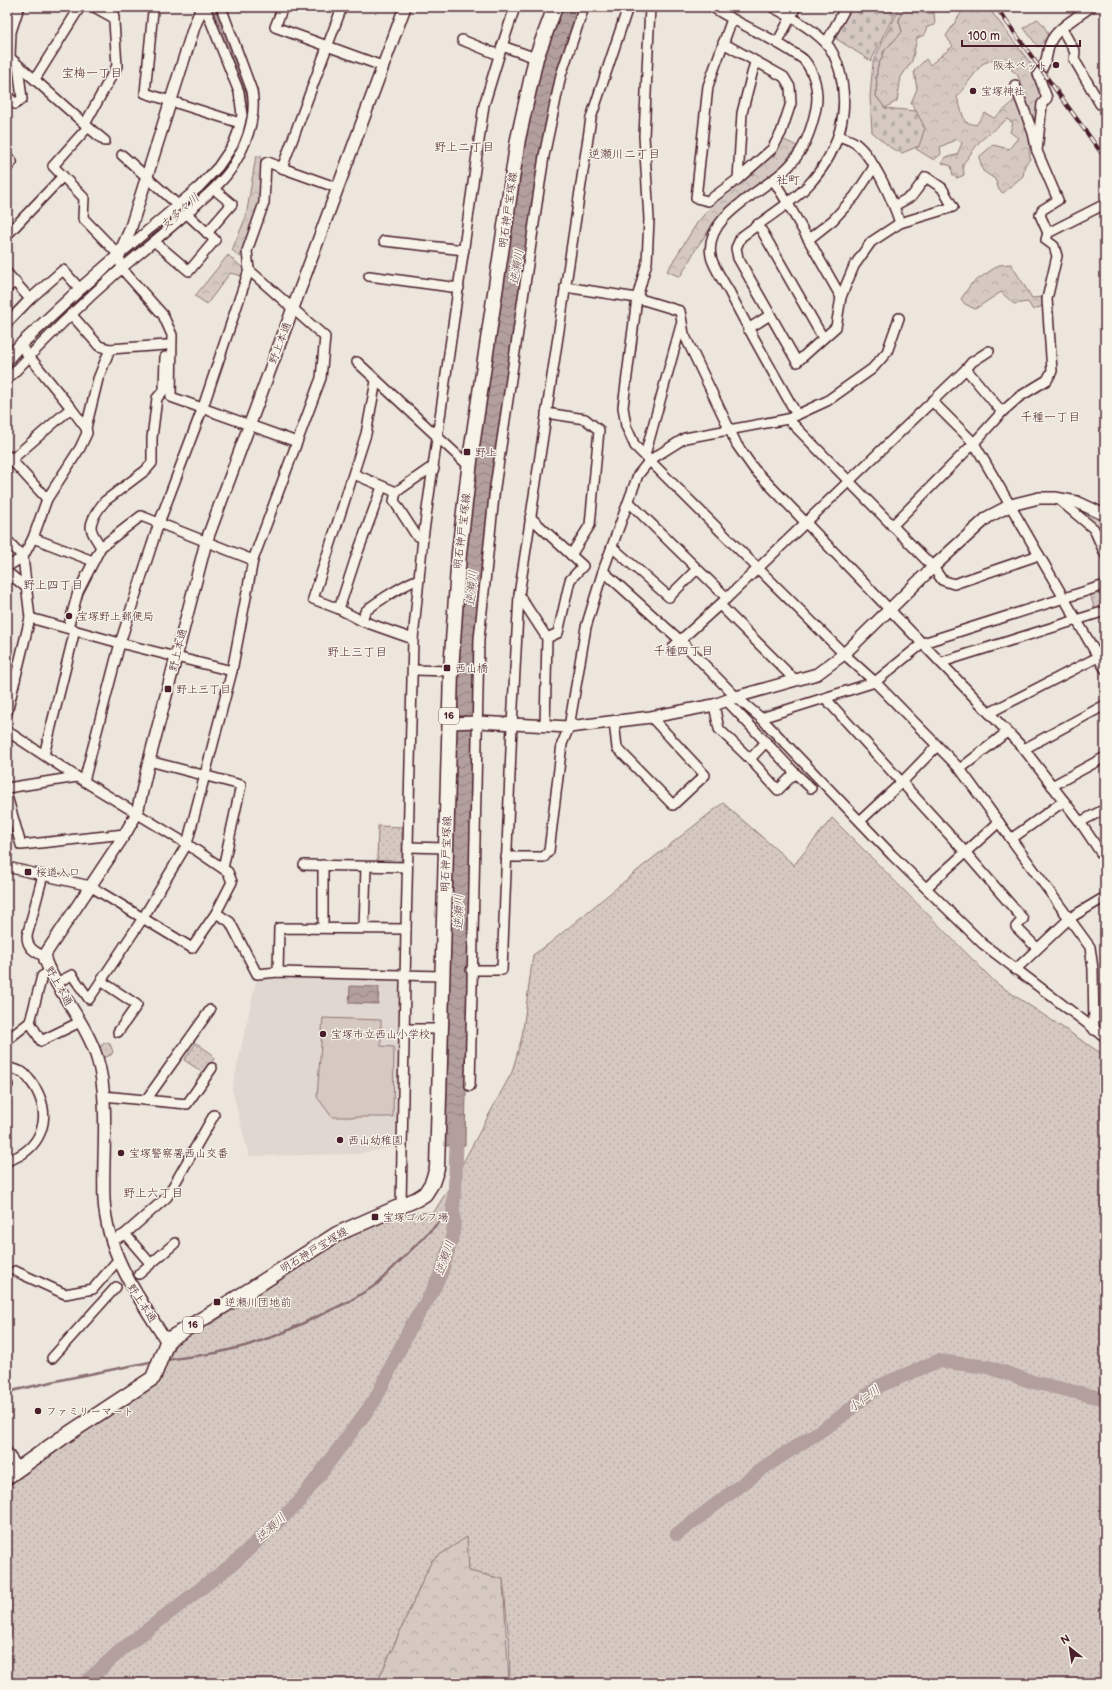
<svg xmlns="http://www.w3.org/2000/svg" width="1112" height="1690" viewBox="0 0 1112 1690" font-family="'Balsamiq Sans','Klee One',sans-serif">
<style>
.built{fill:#e0d7d0}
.green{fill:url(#green-dots);stroke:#907476}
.forest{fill:url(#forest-crowns);stroke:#907476;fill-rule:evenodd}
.cemetery{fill:url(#cemetery-stones);stroke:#907476}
.pitch{fill:#d5c9c2;stroke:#907476}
.water{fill:url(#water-waves);stroke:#896c6f}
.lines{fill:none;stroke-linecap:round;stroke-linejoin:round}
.stream{stroke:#896c6f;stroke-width:2.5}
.river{stroke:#b39f9d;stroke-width:14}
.minor-casing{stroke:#4a1f2b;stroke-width:12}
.tertiary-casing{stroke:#4a1f2b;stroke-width:14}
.primary-casing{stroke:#4a1f2b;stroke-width:17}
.minor{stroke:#f7f3e8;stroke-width:9}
.tertiary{stroke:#f7f3e8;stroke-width:11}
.primary{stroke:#f7f3e8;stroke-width:14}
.rail-casing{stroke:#4a1f2b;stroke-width:4}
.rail{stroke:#f7f3e8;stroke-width:2.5;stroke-dasharray:8;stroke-linecap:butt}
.poi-dot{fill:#4a1f2b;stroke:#f7f3e8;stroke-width:1.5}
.labels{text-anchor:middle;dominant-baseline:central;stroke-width:3;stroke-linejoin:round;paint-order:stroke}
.shield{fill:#f7f3e8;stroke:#7e5f64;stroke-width:1}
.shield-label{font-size:10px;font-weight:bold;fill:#4a1f2b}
.poi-label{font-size:11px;fill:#4a1f2b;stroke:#f7f3e8;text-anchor:start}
.street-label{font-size:11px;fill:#4a1f2b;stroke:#f7f3e8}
.neighbourhood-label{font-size:12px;fill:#4a1f2b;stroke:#f7f3e8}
.water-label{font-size:12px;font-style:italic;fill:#6f4c53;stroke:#f7f3e8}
</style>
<defs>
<pattern id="green-dots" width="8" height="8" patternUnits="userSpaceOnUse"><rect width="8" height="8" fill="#d5c9c2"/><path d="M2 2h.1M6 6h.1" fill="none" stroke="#b8aca7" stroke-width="1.8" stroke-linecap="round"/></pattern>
<pattern id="forest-crowns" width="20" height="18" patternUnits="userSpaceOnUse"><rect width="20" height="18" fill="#d5c9c2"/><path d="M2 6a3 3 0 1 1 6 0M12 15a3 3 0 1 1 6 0" fill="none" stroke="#b8aca7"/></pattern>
<pattern id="cemetery-stones" width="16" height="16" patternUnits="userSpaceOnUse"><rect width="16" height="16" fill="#d5c9c2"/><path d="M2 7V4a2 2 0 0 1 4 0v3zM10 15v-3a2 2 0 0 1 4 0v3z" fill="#b8aca7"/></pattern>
<pattern id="water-waves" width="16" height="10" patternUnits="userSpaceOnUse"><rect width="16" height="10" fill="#b39f9d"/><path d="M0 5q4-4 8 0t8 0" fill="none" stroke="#948180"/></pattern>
</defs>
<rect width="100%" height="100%" fill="#ece6dd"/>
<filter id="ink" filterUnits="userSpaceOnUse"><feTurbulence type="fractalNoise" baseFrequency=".025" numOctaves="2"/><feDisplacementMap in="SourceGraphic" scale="8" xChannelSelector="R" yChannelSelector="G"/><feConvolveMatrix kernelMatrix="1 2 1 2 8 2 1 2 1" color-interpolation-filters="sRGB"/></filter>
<g filter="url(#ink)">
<path class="built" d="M257 977 402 980 398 1146 356 1154 249 1156 232 1089Z"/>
<g class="green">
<path d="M1105 589V608L1095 611 1090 593Z"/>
<path d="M723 803 794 865 832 818 996 983 1105 1056V1683H510L509 1640 503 1579 468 1571 467 1538 432 1560 377 1683H7V1483L158 1380 177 1342 216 1321 228 1312 226 1309 325 1245 390 1215 434 1212 452 1183 512 1072 522 1037 533 955 550 943 643 866Z"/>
<path d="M378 826 402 827V859L397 863H377Z"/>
<path d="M104 1043H107L110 1044 113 1052 111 1055 102 1058 99 1048Z"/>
<path d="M196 1043 212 1054 214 1059 204 1073 184 1060Z"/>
</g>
<g class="forest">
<path d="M903 7H918L920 12 928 14 934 12 935 25 927 27 924 35 917 38 912 61 901 77 897 101 885 108 876 96 877 68 885 50 902 32 899 21Z"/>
<path d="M965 7H988L1034 68 1043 96 1035 124 1029 135 1030 159 1025 165 1023 176 1003 193 999 190 995 179 983 171 979 157 993 145 1009 149 1018 138 1010 132 1013 123 1007 119 980 141 963 164 964 175 957 178 953 175 951 166 942 163 946 157 957 155 962 143 957 139 940 147 941 154 934 160 916 149 919 146 916 111 911 103 917 89 914 71 926 59 930 65 953 46 946 36ZM996 58 1017 74 1023 88 1010 105 994 118 985 113 976 125 965 122 957 97 982 64Z"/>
<path d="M1037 19C1042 22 1048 31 1048 37L1038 47 1024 28Z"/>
<path d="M782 139 797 146 782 166 722 212 697 247 680 277 667 271 697 223 716 201 754 173Z"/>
<path d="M256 156H261L260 204 240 257 232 250 246 217Z"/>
<path d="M228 255 245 270 243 276 230 273 207 304 195 296Z"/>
<path d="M1011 264 1032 298 1042 297 1044 305 1033 310 1028 302 1014 304 1001 292 975 309 965 304 961 299 971 284 999 265Z"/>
<path d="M1068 504 1105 519V539L1095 525Z"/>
<path d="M467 1537 469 1571 503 1579 509 1683H377L432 1560Z"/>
</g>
<g class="cemetery">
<path d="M852 7H898L871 61 835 38Z"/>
<path d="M900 7H903L899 21 902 32 885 50 877 68 876 96 885 108 916 111 925 128 919 146 902 153 891 148 872 132 870 97 873 62Z"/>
</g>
<path class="pitch" d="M323 1018 381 1020V1046L394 1047 393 1117H332L317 1097Z"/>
<g class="water">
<path d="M559 7H582L563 60 491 491 473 718 465 1145 444 1146 461 566 530 96Z"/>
<path d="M350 986 379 987 378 1004 349 1003Z"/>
</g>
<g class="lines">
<g class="stream">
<path d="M166 1360 216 1353 245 1346 278 1335 348 1302 376 1285 453 1208"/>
<path d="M7 1392 65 1379 155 1361"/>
</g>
<g class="river">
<path d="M116 268 189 204 224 170 236 153 244 134 248 113 243 87 213 7"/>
<path d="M7 372 32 344 88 293"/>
<path d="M677 1534 766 1466 834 1422 879 1386 938 1361 988 1367 1033 1382 1105 1399"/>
<path d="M85 1683 121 1650 234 1563 299 1502 375 1400 411 1326 430 1296 442 1271 453 1234 454 1222 453 1208 455 1188 457 1127"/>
</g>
<defs>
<g id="minor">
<path d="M94 7 114 18"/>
<path d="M151 7 153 11 145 93 240 123"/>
<path d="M283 7 275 27 382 66"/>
<path d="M650 7 644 136 649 219 647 262 637 298 623 407 626 426 635 446 844 654 875 682 960 769 1090 947 1093 969 1094 1030"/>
<path d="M712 7C737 23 764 34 789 50 793 53 800 56 804 60 815 73 819 92 816 108 812 128 804 150 790 165 767 191 703 214 711 256 712 264 724 283 729 291 750 333 774 374 797 415"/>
<path d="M772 7C791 17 810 27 825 42 833 50 837 61 840 72 850 112 839 150 812 181 795 201 762 221 741 237L736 248 738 258 797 362 836 327 841 297 854 266 871 242 900 223 953 207 942 188 926 177 912 196 894 206"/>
<path d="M1062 29 1075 52 1074 59 1100 104 1105 102"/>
<path d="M462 40 499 55"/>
<path d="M723 43 784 77 790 87 791 103 781 133 772 149 738 179 708 201 696 198 708 86 732 19"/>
<path d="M777 43 796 7"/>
<path d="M826 43 846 7"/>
<path d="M502 46 536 58"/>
<path d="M7 55 88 127 53 166 84 198 83 218 119 255 122 269 163 315 172 335 171 397 297 442"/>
<path d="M10 57 11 32 19 7"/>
<path d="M35 79 80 7"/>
<path d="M1015 85 1033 133 1037 151 1058 200 1042 210 1040 215 1048 233"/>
<path d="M7 95 15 104 22 99 18 65"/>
<path d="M85 124 117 66 113 7"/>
<path d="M88 127 105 141"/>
<path d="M839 136C844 138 851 140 855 143 874 157 893 202 900 223"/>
<path d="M1037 151 1042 104 1047 98 1038 74C1050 61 1045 51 1052 39 1060 26 1079 16 1091 7"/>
<path d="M122 155 178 205"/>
<path d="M7 156 12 162 7 168"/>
<path d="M282 168 338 188"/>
<path d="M738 179 742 113 755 62"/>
<path d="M774 181 787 202 841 297"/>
<path d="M758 224 823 338"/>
<path d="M207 233 232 204 214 189"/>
<path d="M7 235 63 176"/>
<path d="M809 239 833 220 855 196 874 167"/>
<path d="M384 241 464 250"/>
<path d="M155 242 189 271 215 240 187 214"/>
<path d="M120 254 199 187 218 167 233 145 238 132 242 115 239 92 205 7"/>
<path d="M7 273 30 299"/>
<path d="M369 276 459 288"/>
<path d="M565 287 637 298 680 311 684 334 737 445 754 469 1024 749 1080 822 1105 859"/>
<path d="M7 288 15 281"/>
<path d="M71 314 99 346 110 349 166 345"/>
<path d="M7 323 30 299 63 270 80 289"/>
<path d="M748 329 770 315"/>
<path d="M357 362 469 466"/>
<path d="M966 369 1002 412"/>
<path d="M7 380C43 341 82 303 122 268 147 247 172 227 196 205 209 193 224 181 233 166 247 143 257 118 252 91L221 7"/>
<path d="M376 381 366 434 313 599 339 609 362 621 413 639"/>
<path d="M932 401 974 443 1105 669"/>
<path d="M546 413 585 419 599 430 590 525 571 555"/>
<path d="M788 419 933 567 942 580 954 584 1039 555"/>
<path d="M86 428 98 379 110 349"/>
<path d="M7 455 47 499"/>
<path d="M645 455 681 325"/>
<path d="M11 460 71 408"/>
<path d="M354 474 396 492"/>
<path d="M1057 498 1094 529 1105 554"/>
<path d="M629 502 727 598"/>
<path d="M530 517 583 566 570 580 558 633 547 638 545 725"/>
<path d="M892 526 974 443 1002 412 1019 397 1047 380 1052 371 1047 299 1057 256 1054 246 1046 240 1048 233 1105 204"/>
<path d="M33 538 93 561"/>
<path d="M423 538 416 535 394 501 396 492 429 469H434"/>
<path d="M7 540 23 557 7 567"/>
<path d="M101 547C98 542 91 533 91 527 91 519 100 507 105 501L146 470 152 463V438L157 398 164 390 165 357"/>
<path d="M612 547 669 597 696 570"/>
<path d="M603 571 681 641 736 697 761 718 892 855 983 944 1105 1037"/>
<path d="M7 572 27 588"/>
<path d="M519 595 547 638"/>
<path d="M720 605 795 680"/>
<path d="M339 609 355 560 382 487"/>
<path d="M30 618 120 643 232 671"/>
<path d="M362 621C363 618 364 614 365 612 372 604 409 582 419 579"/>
<path d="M68 628 78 592 101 547 141 516 253 560"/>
<path d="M674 646 727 598 966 369 972 362 989 351"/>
<path d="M942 662 1105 611"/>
<path d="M413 670 451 671"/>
<path d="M7 673 15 680"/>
<path d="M826 699 965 852 1023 919 1016 927 1037 948"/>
<path d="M726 700 795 773 778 790 750 759"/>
<path d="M714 705 719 729 750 759 766 742"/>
<path d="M7 713 30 618 23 557 33 538 47 499 80 448 87 433 86 428 71 408 20 345"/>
<path d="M989 713 1098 657"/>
<path d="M761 718 875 682 923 643 1105 585"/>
<path d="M614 721 617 748 673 805 705 775 651 717"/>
<path d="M7 731 77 777 187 844 228 872 232 882 216 913 230 922 257 974 278 972 442 976"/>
<path d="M1024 749 1105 705"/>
<path d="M44 755 75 630"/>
<path d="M149 761 241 785 223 868"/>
<path d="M960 769 1007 732"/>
<path d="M795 773 811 788"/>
<path d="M84 781 120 643 159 523 203 407 249 270 247 251 264 203 266 163 268 162 282 168 342 7"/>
<path d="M1052 786 1105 757"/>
<path d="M7 788 77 777"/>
<path d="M7 796 21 845 125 834"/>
<path d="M860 821 902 782 937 746"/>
<path d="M1080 822 1105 809"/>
<path d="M1011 839 1064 801"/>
<path d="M408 847 446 848"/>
<path d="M506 857H544L549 851 562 744 569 727 586 627 603 571 638 475 650 460 685 438 788 419 827 401 872 369 887 352 899 318"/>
<path d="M304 865 407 867"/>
<path d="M323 865V927"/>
<path d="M7 867 90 886 192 948 216 913"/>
<path d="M43 875 27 936C27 949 36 952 45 957"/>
<path d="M926 888 999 822"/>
<path d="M364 928 366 867"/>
<path d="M471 970H502L512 725 519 595 591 118 628 7"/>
<path d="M1015 970 1070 918 1105 897"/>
<path d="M278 972 279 928 406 929"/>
<path d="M101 981 137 1005 118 1032"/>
<path d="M56 983 72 975 89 999 143 918 187 844 232 671 253 560 321 378 325 337 249 270"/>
<path d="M30 1022 41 1041 80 1022"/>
<path d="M405 1029H441"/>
<path d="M7 1040 30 1022 42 976 50 972"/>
<path d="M7 1067C12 1069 17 1070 22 1072 28 1076 32 1083 36 1089 53 1120 40 1150 7 1161"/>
<path d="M7 1086 8 1085"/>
<path d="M470 1086 479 639 495 487 544 156 561 75 584 7"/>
<path d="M103 1096 187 1104 212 1068"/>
<path d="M146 1100 210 1010"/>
<path d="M401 1206 406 929 413 639 423 538 484 105 502 46 515 7"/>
<path d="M125 1234 150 1263"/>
<path d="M112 1241 125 1234 167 1197 214 1115"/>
<path d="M15 1271 65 1294 93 1289 118 1260"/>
<path d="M139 1274 175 1243"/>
<path d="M52 1358 116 1287"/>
<path d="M7 1452 19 1469"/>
</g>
<g id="tertiary">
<path d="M7 360 20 345 80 289 119 255 130 230 194 27 202 7"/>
<path d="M449 723 477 722 569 727 651 717 714 705 736 697 817 674 844 654 933 567 988 517 1011 505 1039 498H1055L1077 502 1105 515"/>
<path d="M167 1342C138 1297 107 1254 104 1200 102 1156 110 1099 97 1058 88 1027 62 997 48 967L45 960 46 953 125 834 137 813 149 761 206 542 405 7"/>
</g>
<path id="primary" d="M7 1477 62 1438 153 1378 167 1342 171 1338 253 1288 337 1234 417 1199 425 1194 432 1183 437 1168 451 671 459 553 471 453 518 139 536 58 555 7"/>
</defs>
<use href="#minor" class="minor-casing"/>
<use href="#tertiary" class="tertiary-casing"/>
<use href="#primary" class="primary-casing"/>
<use href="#minor" class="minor"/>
<use href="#tertiary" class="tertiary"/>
<use href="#primary" class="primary"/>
<defs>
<path id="rail" d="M996 7 1105 158"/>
</defs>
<use href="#rail" class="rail-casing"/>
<use href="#rail" class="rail"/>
</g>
</g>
<g class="poi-dot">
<circle cx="1056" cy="65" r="4"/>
<circle cx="973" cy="91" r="4"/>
<rect x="463" y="448" width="8" height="8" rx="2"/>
<circle cx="69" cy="616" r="4"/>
<rect x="443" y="664" width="8" height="8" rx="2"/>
<rect x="164" y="685" width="8" height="8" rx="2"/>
<rect x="24" y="868" width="8" height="8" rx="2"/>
<circle cx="323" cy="1034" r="4"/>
<circle cx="340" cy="1140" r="4"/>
<circle cx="121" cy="1153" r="4"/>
<rect x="371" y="1213" width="8" height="8" rx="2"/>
<rect x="213" y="1298" width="8" height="8" rx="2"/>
<circle cx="38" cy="1411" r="4"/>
</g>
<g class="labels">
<g class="shield">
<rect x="439" y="708" width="20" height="16" rx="3"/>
<rect x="183" y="1317" width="20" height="16" rx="3"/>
</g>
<g class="shield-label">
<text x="449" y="716">16</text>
<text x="193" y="1325">16</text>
</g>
<g class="poi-label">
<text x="1048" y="65" text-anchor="end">阪本ペット</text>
<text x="981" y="91">宝塚神社</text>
<text x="475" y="452">野上</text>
<text x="77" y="616">宝塚野上郵便局</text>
<text x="455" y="668">西山橋</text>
<text x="176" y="689">野上三丁目</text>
<text x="36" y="872">桜道入口</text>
<text x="331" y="1034">宝塚市立西山小学校</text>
<text x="348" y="1140">西山幼稚園</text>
<text x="129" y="1153">宝塚警察署西山交番</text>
<text x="383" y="1217">宝塚ゴルフ場</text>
<text x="225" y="1302">逆瀬川団地前</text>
<text x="46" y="1411">ファミリーマート</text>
</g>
<g class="street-label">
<text transform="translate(508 210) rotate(-82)">明石神戸宝塚線</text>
<text transform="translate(280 343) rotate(-69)">野上本通</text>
<text transform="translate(462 531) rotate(-83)">明石神戸宝塚線</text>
<text transform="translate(178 650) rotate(-76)">野上本通</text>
<text transform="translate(446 854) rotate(-88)">明石神戸宝塚線</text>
<text transform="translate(59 986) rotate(61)">野上本通</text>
<text transform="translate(314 1250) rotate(-31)">明石神戸宝塚線</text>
<text transform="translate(142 1303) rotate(57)">野上本通</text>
</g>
<g class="neighbourhood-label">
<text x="92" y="73">宝梅一丁目</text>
<text x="464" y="147">野上二丁目</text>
<text x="624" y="154">逆瀬川二丁目</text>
<text x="788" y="180">社町</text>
<text x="1050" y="417">千種一丁目</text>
<text x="53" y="585">野上四丁目</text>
<text x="683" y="651">千種四丁目</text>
<text x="357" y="652">野上三丁目</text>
<text x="153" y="1193">野上六丁目</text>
</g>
<g class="water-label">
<text transform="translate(180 212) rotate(-42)">支多々川</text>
<text transform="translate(517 267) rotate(-81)">逆瀬川</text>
<text transform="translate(472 588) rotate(-85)">逆瀬川</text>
<text transform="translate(459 912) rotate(-89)">逆瀬川</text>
<text transform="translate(445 1258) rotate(-72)">逆瀬川</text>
<text transform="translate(864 1399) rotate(-37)">小仁川</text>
<text transform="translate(271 1528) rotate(-43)">逆瀬川</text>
</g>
</g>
<rect width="1112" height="1690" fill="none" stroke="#f7f3e8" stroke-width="24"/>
<rect x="12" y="12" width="1088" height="1666" fill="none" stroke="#4a1f2b" stroke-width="1.5" filter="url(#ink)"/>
<g transform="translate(1070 1648) rotate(330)" stroke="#f7f3e8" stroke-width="3" paint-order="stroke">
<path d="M0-3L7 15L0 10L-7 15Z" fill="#4a1f2b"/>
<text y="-6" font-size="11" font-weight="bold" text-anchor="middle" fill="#4a1f2b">N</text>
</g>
<path d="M962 40v6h118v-6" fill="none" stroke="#4a1f2b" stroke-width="2"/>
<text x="968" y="40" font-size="12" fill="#4a1f2b" stroke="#f7f3e8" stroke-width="3" paint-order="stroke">100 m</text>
</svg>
